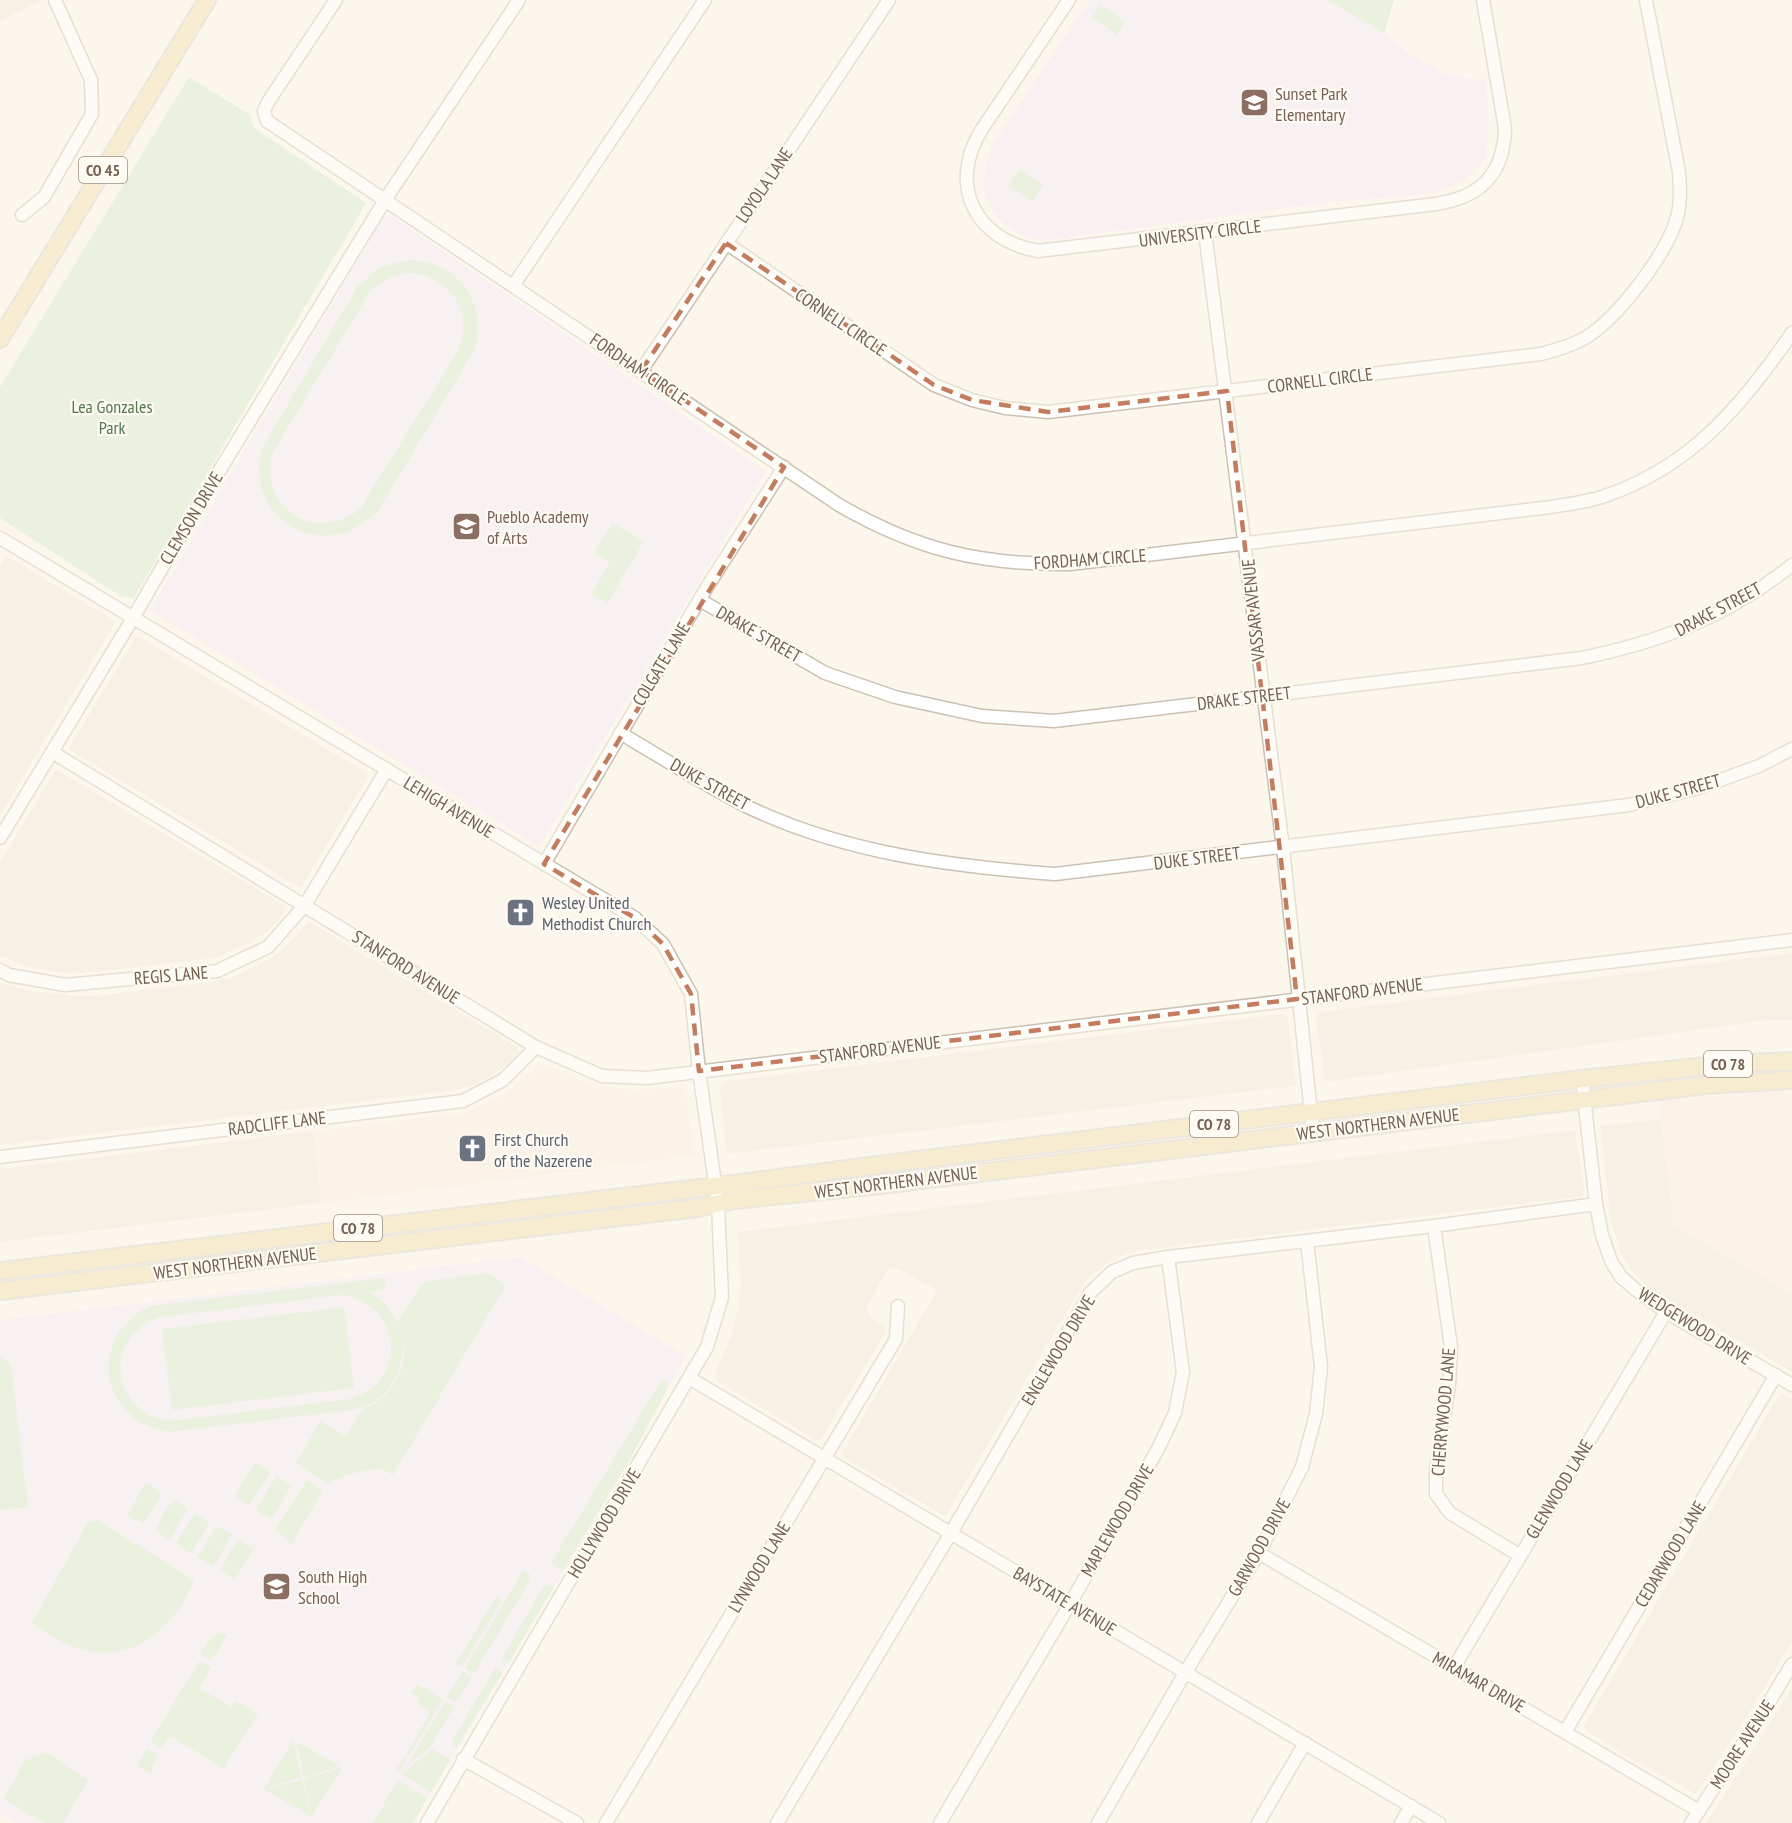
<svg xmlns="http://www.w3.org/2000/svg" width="1792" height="1823" viewBox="0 0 1792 1823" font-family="'PT Sans Narrow',sans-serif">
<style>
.residential{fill:#f2e9dc}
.commercial{fill:#faebe2}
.education{fill:#f4e9f8}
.green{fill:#d5e8cc;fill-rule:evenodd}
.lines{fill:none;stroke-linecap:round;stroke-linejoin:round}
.minor-casing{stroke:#cdc0b3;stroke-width:15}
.major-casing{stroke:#d8d3ce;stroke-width:20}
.minor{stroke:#fff;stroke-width:12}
.major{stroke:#f2dead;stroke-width:16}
.marked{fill:none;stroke:#c37c5d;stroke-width:4.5;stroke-dasharray:12 8;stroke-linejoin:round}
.labels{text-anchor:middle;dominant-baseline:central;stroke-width:4.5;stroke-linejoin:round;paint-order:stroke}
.shield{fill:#fefaf4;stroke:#9e8f82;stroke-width:1.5}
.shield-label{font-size:16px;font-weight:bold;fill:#756151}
.education-label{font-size:18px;fill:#785e54;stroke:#fefaf4;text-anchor:start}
.street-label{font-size:18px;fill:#756151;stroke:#fefaf4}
.park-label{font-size:18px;fill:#54794b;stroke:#fefaf4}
.worship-label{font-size:18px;fill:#5b616d;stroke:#fefaf4;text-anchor:start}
</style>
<rect width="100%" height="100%" fill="#fbf7ed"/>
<g class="residential">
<path d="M0 0H40V1L0 21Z"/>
<path d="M8 557 110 618 115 623 0 816V566L5 558Z"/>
<path d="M139 637 367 773V779L301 887 297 886 70 750V746L135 638Z"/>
<path d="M55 771H59L285 906V913L269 930 251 943 220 956 207 959 98 972 65 973 30 967 0 956V862Z"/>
<path d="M309 922 516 1046 518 1049V1054L495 1074 473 1085 457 1090 0 1145V982L25 990 75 996H93L210 982 234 977 266 961 281 951Z"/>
<path d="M1792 953V1020H1769L1325 1082 1316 1018 1320 1012Z"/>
<path d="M1282 1014 1287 1016 1288 1019 1296 1086 727 1154 719 1086 726 1081Z"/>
<path d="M1661 1119 1674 1225 1792 1294V1372L1650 1289 1631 1270 1621 1253 1611 1222 1600 1126Z"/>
<path d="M1575 1130 1584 1190 1583 1195 1580 1197 1144 1250 1128 1253 1108 1263 1091 1276 1079 1291 946 1515H943L843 1457 842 1453 936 1292 935 1289 900 1270 895 1268 888 1269 866 1308 870 1317 886 1328V1332L820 1440H816L719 1382 715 1378 716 1372 731 1337 738 1308 741 1284 737 1232Z"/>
<path d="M314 1131 321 1203 0 1242V1169Z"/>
<path d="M1782 1394 1792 1399V1642L1749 1713 1696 1794 1628 1757 1587 1731 1584 1726 1776 1400Z"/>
<path d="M1792 1687V1823H1706L1764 1733Z"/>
</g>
<g class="commercial">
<path d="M542 1063 577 1079 607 1087 634 1090 681 1087 686 1091 694 1156 321 1203 314 1131 464 1113 504 1095Z"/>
<path d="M1776 1091H1792V1294L1674 1225 1659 1100Z"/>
</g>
<g class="education">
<path d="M1090 0H1327L1384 33 1414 57 1446 74 1486 81 1489 125 1486 158 1464 181 1432 194 1329 202 1043 241 1020 235 1005 225 994 213 985 196 983 180 991 146Z"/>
<path d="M386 212 766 471 539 847 150 610Z"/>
<path d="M521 1257 686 1356 609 1495 413 1823H16L0 1813V1320Z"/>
</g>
<g class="green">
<path d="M1327 0H1394L1384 33Z"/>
<path d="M1100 5 1126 22 1117 35 1092 18Z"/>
<path d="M189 77 250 115 254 128 366 203 134 598 122 597 0 518V387Z"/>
<path d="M1020 169 1043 185 1032 202 1009 186Z"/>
<path d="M408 260C458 261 488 302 475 349L379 509C328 567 243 523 262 448L358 286 380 267ZM412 273C452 277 474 314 458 351L360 509C316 545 257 508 273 452L370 292C382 280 394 274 412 273Z"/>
<path d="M612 523 644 541 607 604 591 594 610 563 594 553Z"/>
<path d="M488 1273 506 1285 393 1475C389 1473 385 1470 380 1469 369 1468 335 1477 328 1484L295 1463 321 1421 346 1436 345 1439C350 1430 355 1417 362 1410 365 1407 371 1406 375 1403 395 1390 407 1366 404 1342 400 1378 390 1400 352 1410L169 1432C99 1421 86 1337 150 1306L385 1278 386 1289 370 1292 384 1302 398 1322 423 1282ZM341 1295C402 1304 410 1380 350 1399L172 1421C110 1414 101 1336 161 1317Z"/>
<path d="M344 1307 354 1388 172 1410 162 1329Z"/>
<path d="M0 1356 11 1364 28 1507 0 1510Z"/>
<path d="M662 1379 667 1382 668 1387 633 1454 565 1567 561 1569 551 1563Z"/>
<path d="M255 1462 270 1472 249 1506 234 1497Z"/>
<path d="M276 1476 292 1485 271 1519 256 1510Z"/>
<path d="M307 1480 323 1490 291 1545 288 1543 289 1541 275 1530Z"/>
<path d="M146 1483 162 1493 143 1524 127 1515Z"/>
<path d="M173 1499 188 1509 169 1540 154 1530Z"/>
<path d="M195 1513 210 1522 191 1554 176 1544Z"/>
<path d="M97 1520 194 1580C162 1656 98 1676 32 1623L88 1522Z"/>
<path d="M217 1526 232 1535 213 1567 197 1557Z"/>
<path d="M239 1539 254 1549 235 1580 220 1570Z"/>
<path d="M523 1571 530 1574V1580L474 1674 465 1668Z"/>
<path d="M549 1585 554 1587 508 1664 501 1660 543 1587Z"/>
<path d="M496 1597 502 1600 462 1667 456 1664Z"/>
<path d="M218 1633 227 1635 211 1661 200 1654 208 1640Z"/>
<path d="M200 1660 211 1667 199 1688 231 1707 235 1700 259 1714 256 1716 226 1765V1770L170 1736 162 1749 150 1742Z"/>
<path d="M496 1667 503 1672 456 1748 453 1744V1739Z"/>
<path d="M463 1672 471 1678 457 1702 447 1697Z"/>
<path d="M417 1684 443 1699 399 1772 394 1769 399 1766 428 1717 429 1710 417 1703 420 1698 411 1693Z"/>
<path d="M445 1701 454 1706 430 1748 408 1764Z"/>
<path d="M296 1739 297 1742 340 1766 305 1777 303 1775Z"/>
<path d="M293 1740 301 1777 266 1789 302 1780 312 1817 264 1789Z"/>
<path d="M147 1748 158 1755 151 1768 153 1769 151 1773 156 1776 155 1777 140 1768 137 1764Z"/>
<path d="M432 1749 450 1760 431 1792 402 1774Z"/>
<path d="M47 1753 88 1780 63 1823H44L4 1799 25 1760Z"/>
<path d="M341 1768H342L312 1816 304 1781 306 1778Z"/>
<path d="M398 1780 427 1799 413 1823H373Z"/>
</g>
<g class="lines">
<defs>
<g id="minor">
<path d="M336 0 268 102 264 111 267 121 839 505C917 550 980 565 1070 564L1543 508C1563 505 1583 503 1602 497 1690 468 1741 407 1792 333"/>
<path d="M1069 0 982 129C947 185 975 240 1038 251L1436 204C1481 197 1504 174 1505 128L1483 0"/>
<path d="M22 215 44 197 92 114 91 80 55 0"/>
<path d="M1205 232 1283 848 1313 1132"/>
<path d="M726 243 934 385 972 400 1005 408 1048 412 1541 354C1556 350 1571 346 1585 338 1618 318 1669 252 1678 214 1681 200 1680 186 1679 172L1646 0"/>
<path d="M513 286 705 0"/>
<path d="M641 371 889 0"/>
<path d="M0 538 635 918 663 944 691 994 699 1071 718 1204 722 1297 707 1347 427 1823"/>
<path d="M700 600 825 673 895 697 982 716 1054 721 1582 658C1663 641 1727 617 1792 565"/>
<path d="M620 733C661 757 703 784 746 806 843 853 949 866 1055 874L1629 805 1698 788 1759 766 1792 749"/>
<path d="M52 752 536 1047 602 1076 647 1078 1792 940"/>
<path d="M0 838 133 618 199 504 385 200 519 0"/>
<path d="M544 864 707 587 784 467"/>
<path d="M0 970 9 975 65 985 217 971 268 947 305 905 387 769"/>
<path d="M1582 1079 1596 1204 1602 1235 1611 1261 1621 1277 1635 1289 1666 1312 1792 1385"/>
<path d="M0 1157 463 1101 503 1080 536 1047"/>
<path d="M1434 1226 1451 1347 1449 1385 1436 1470V1494L1450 1513 1519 1555"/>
<path d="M691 1379 1439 1823"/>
<path d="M1259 1553 1699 1811"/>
<path d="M1454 1667 1666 1312"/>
<path d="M1565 1732 1776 1375"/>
<path d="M463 1759 577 1823"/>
<path d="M606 1823 896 1339 898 1306"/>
<path d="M777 1823 951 1533 1091 1292 1112 1272 1133 1263 1168 1257 1434 1226 1596 1204"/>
<path d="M940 1823 1070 1604 1159 1447 1175 1413 1183 1372 1168 1257"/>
<path d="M1098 1823 1185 1673 1259 1553 1302 1467 1316 1414 1321 1367 1307 1241"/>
<path d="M1258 1823 1305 1743"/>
<path d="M1401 1823 1411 1806"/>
<path d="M1691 1823 1762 1714 1792 1664"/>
</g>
<g id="major">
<path d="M0 339 207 0"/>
<path d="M0 1271 716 1186 901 1162 1582 1079 1726 1064 1792 1061"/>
<path d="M0 1291 697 1208 734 1200 881 1185 1706 1085 1792 1080"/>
</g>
</defs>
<use href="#minor" class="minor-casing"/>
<use href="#major" class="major-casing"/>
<use href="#minor" class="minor"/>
<use href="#major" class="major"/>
</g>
<path d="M0 0H1792V1823H0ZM726 243 934 385 972 400 1048 412 1227 391 1297 999 699 1071 691 994 663 944 635 918 544 864 784 467 641 371Z" fill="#fbf7ed" fill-opacity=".55" fill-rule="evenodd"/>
<path class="marked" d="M726 243 934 385 972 400 1048 412 1227 391 1297 999 699 1071 691 994 663 944 635 918 544 864 784 467 641 371Z"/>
<defs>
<symbol id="school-square" viewBox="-11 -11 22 22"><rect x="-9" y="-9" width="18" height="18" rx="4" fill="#8d6e63" stroke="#fefaf4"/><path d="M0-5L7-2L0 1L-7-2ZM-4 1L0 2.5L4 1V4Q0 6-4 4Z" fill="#fff"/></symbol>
<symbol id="church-square" viewBox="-11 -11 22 22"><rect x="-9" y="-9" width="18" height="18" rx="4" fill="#6b7280" stroke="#fefaf4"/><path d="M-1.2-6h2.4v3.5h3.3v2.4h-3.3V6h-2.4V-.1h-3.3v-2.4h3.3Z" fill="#fff"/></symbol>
</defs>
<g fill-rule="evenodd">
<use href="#school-square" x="1238" y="86" width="33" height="33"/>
<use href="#school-square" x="450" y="510" width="33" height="33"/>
<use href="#church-square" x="504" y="896" width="33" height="33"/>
<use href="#church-square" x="456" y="1132" width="33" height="33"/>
<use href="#school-square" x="260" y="1570" width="33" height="33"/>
</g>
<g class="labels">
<g class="shield">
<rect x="79" y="157" width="48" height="26" rx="4.5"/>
<rect x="1704" y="1051" width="48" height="26" rx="4.5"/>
<rect x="1190" y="1111" width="48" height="26" rx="4.5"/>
<rect x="334" y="1215" width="48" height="26" rx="4.5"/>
</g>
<g class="shield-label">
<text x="103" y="170">CO 45</text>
<text x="1728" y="1064">CO 78</text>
<text x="1214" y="1124">CO 78</text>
<text x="358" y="1228">CO 78</text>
</g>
<g class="education-label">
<text x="1275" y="93">Sunset Park<tspan x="1275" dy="21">Elementary</tspan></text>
<text x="487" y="516">Pueblo Academy<tspan x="487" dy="21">of Arts</tspan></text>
<text x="298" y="1576">South High<tspan x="298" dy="21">School</tspan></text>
</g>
<g class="street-label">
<text transform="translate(764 185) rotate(-56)">LOYOLA LANE</text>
<text transform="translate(1200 233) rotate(-7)">UNIVERSITY CIRCLE</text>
<text transform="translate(841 322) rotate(34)">CORNELL CIRCLE</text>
<text transform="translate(639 369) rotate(34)">FORDHAM CIRCLE</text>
<text transform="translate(1320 380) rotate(-7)">CORNELL CIRCLE</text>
<text transform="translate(191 518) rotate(-59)">CLEMSON DRIVE</text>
<text transform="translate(1090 559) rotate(-4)">FORDHAM CIRCLE</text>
<text transform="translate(1718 609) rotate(-28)">DRAKE STREET</text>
<text transform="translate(1253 610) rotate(-96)">VASSAR AVENUE</text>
<text transform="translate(759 634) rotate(30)">DRAKE STREET</text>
<text transform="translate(661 664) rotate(-59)">COLGATE LANE</text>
<text transform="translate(1244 698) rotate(-7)">DRAKE STREET</text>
<text transform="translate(710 784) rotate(29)">DUKE STREET</text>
<text transform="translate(1678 791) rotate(-15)">DUKE STREET</text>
<text transform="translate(449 807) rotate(31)">LEHIGH AVENUE</text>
<text transform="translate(1197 858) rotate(-7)">DUKE STREET</text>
<text transform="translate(406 967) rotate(32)">STANFORD AVENUE</text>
<text transform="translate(171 975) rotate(-5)">REGIS LANE</text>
<text transform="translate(1362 991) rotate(-7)">STANFORD AVENUE</text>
<text transform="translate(880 1049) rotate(-7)">STANFORD AVENUE</text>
<text transform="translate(277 1123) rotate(-7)">RADCLIFF LANE</text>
<text transform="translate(1378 1124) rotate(-7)">WEST NORTHERN AVENUE</text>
<text transform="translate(896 1182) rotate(-7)">WEST NORTHERN AVENUE</text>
<text transform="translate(235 1263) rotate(-7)">WEST NORTHERN AVENUE</text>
<text transform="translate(1695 1326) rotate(32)">WEDGEWOOD DRIVE</text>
<text transform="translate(1058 1350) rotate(-59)">ENGLEWOOD DRIVE</text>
<text transform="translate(1443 1412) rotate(-85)">CHERRYWOOD LANE</text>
<text transform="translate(1559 1489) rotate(-59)">GLENWOOD LANE</text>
<text transform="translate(1117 1520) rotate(-60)">MAPLEWOOD DRIVE</text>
<text transform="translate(604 1523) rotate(-59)">HOLLYWOOD DRIVE</text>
<text transform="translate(1259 1547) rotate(-61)">GARWOOD DRIVE</text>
<text transform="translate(1670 1554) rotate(-59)">CEDARWOOD LANE</text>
<text transform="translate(759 1567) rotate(-59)">LYNWOOD LANE</text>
<text transform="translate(1065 1601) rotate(31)">BAYSTATE AVENUE</text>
<text transform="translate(1479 1682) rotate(30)">MIRAMAR DRIVE</text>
<text transform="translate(1742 1744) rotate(-57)">MOORE AVENUE</text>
</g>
<g class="park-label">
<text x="112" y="406">Lea Gonzales<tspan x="112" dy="21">Park</tspan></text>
</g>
<g class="worship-label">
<text x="542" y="902">Wesley United<tspan x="542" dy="21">Methodist Church</tspan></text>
<text x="494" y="1139">First Church<tspan x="494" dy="21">of the Nazerene</tspan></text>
</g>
</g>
</svg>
